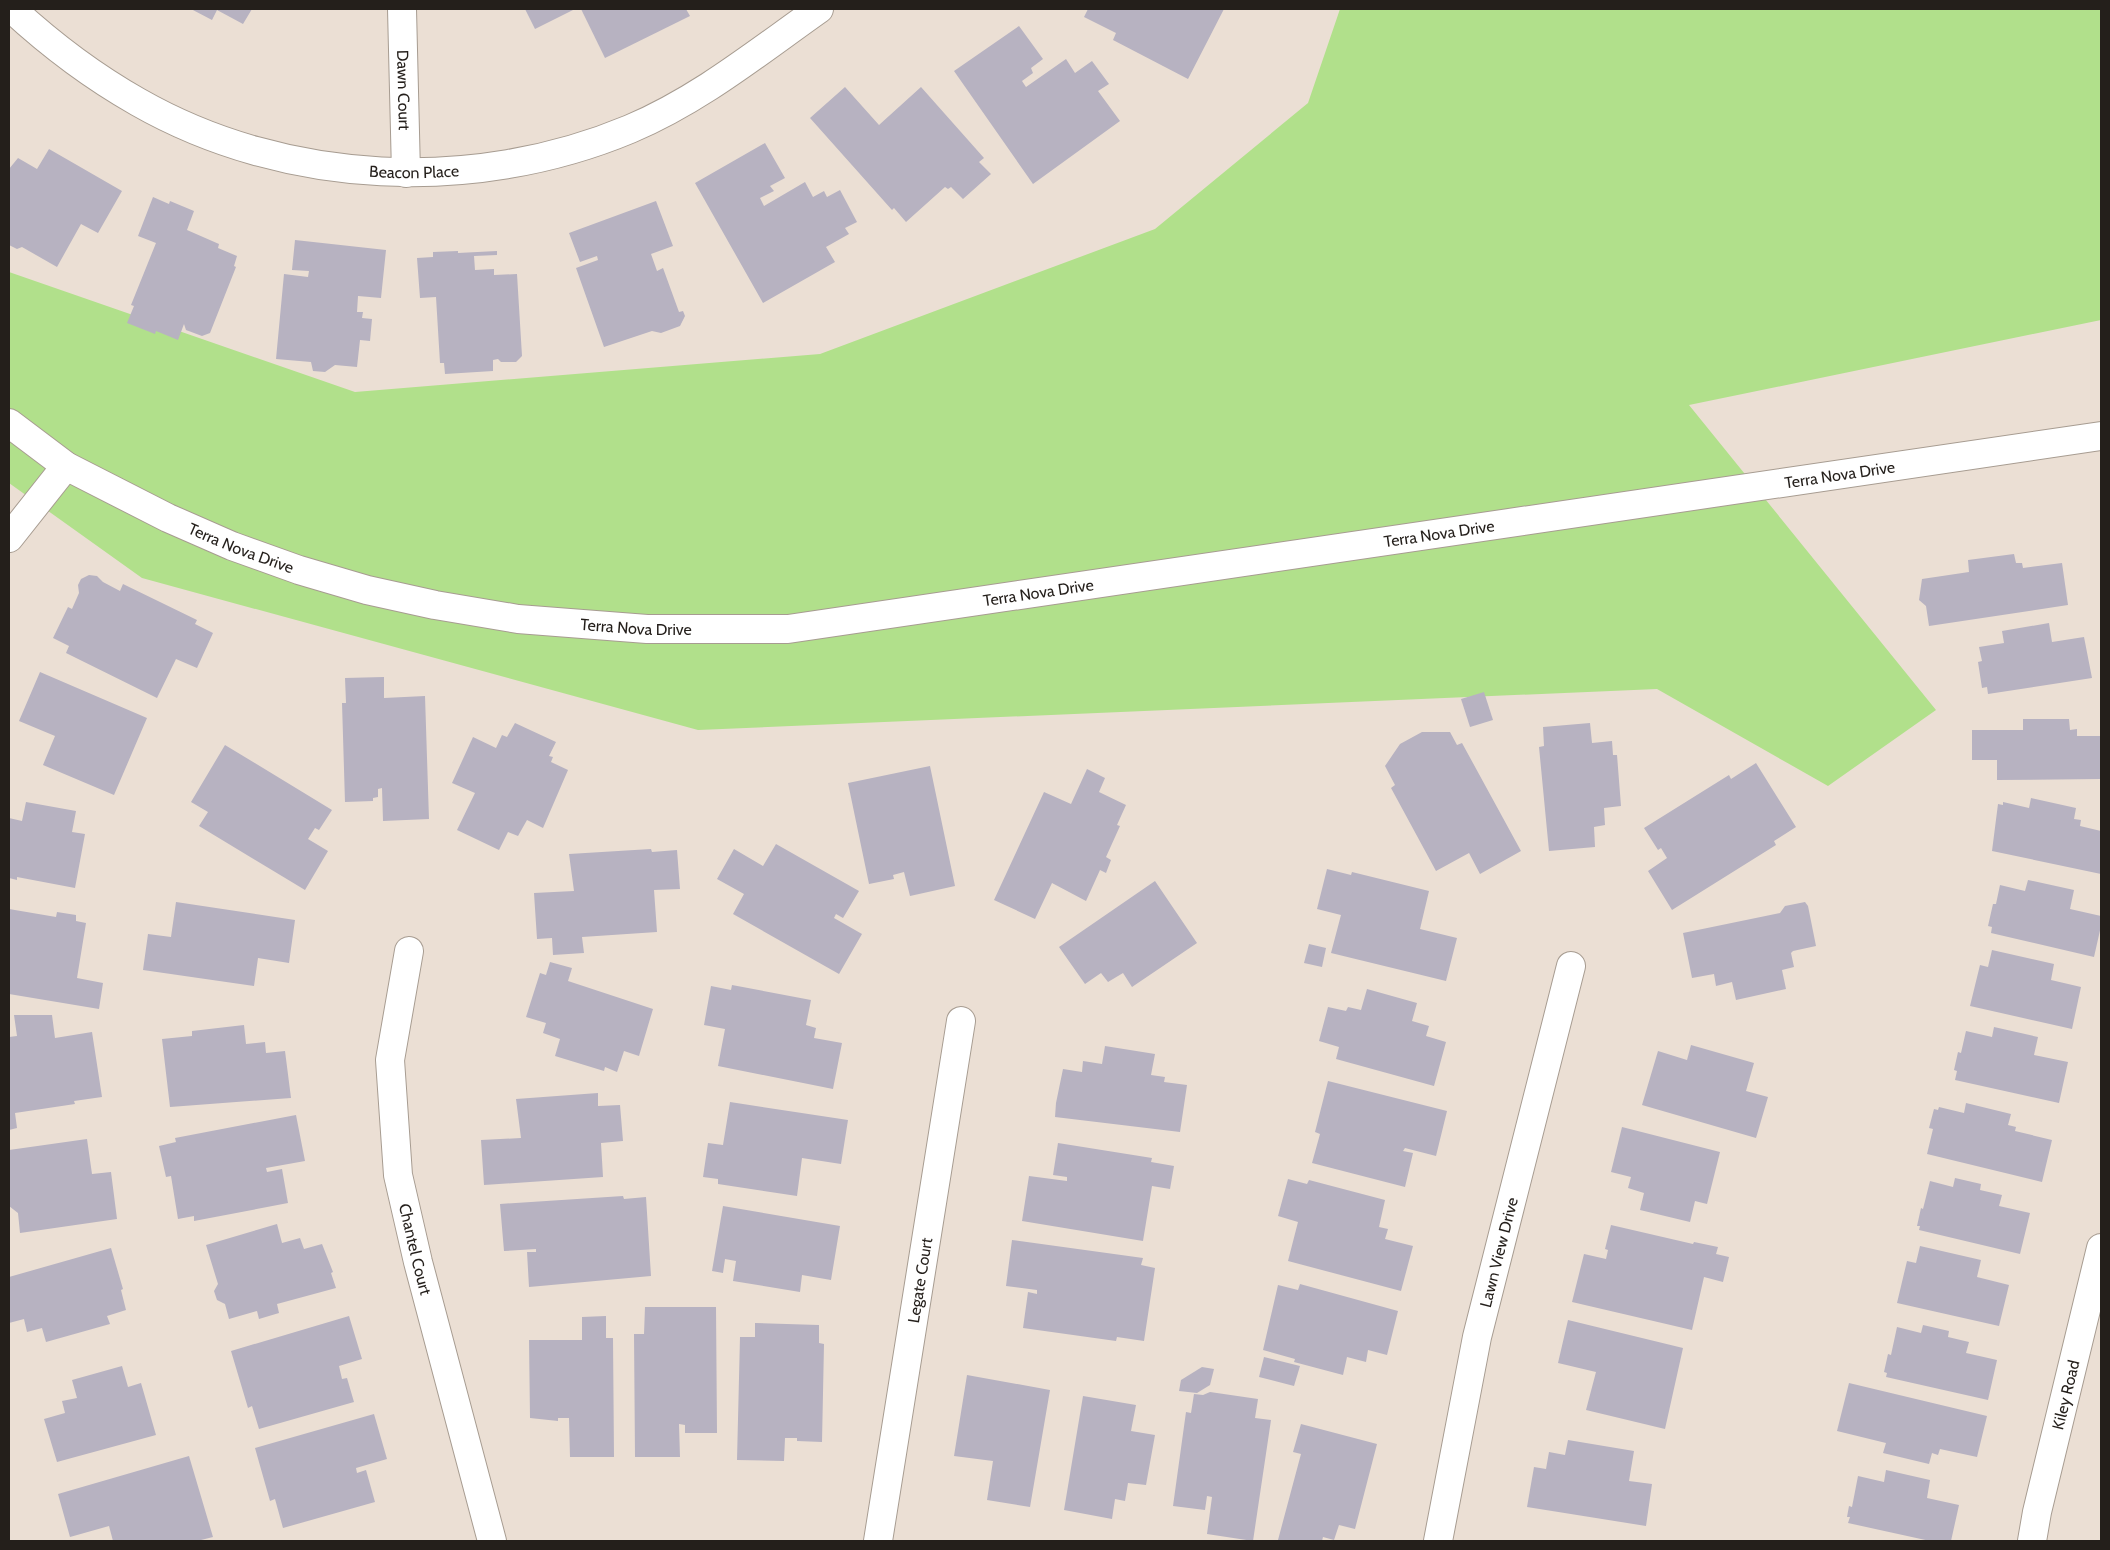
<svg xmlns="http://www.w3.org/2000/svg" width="2110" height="1550" viewBox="0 0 2110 1550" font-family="Cabin,sans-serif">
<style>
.green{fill:#b1e08b}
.building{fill:#b7b2c1}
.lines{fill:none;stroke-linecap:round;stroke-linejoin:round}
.minor-casing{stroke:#a79c91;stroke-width:30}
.minor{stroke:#fff;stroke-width:28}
.labels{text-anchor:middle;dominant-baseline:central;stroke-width:4;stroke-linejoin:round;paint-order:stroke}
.street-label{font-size:16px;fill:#241f1b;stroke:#f9ede1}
</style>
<rect width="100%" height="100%" fill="#ebdfd4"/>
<path class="green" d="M1340 9H2101V320L1689 405 1936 710 1828 786 1657 689 698 730 142 578 9 483V272L355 392 820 354 1155 229 1308 103Z"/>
<g class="building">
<path d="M191 9H252L243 24 217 10 212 20Z"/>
<path d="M525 9H575L535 29Z"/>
<path d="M581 9H686L690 16 605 58Z"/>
<path d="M1088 9H1224L1188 79 1113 40 1116 33 1084 17Z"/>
<path d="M1019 26 1043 59 1031 68 1033 73 1022 81 1026 87 1066 59 1075 73 1092 61 1109 84 1098 91 1120 121 1033 184 954 71Z"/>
<path d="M845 87 879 125 921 87 984 158 979 162 991 174 963 199 951 187 948 189 945 187 906 222 894 208 892 210 810 118Z"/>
<path d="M765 143 785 178 770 186 774 191 760 198 764 206 805 182 813 197 824 191 827 197 840 190 857 222 845 228 849 234 826 247 835 262 763 303 695 183Z"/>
<path d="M49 149 122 191 98 233 81 224 57 267 22 247 17 249 9 245V169L18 158 37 169Z"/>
<path d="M153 197 169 204 170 201 194 211 187 230 219 244 218 248 237 256 234 266 236 267 210 333 202 336 186 330 184 324 178 340 156 331 155 334 127 323 134 306 131 305 156 243 138 236Z"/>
<path d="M656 201 673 246 651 254 657 271 663 268 679 312 683 311 685 316 680 326 661 333 652 331 604 347 576 268 598 260 597 256 580 262 569 233Z"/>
<path d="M295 240 386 250 381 298 358 296 357 312H363L362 318 372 319 370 341 360 340 357 367 335 365 325 372 313 371 311 362 276 359 284 274 308 277 309 271 292 270Z"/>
<path d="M458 251V253L497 251V255L474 256 475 270 494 269V275L517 274 522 356 516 362H501L498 359 493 360V371L445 374 444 363H440L436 297 420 298 417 258 433 257V252Z"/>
<path d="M2014 554 2016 563H2022L2023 568 2062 563 2068 605 1929 626 1926 606 1919 600 1922 579 1969 572 1968 560Z"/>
<path d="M89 575 97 576 103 582 120 591 123 584 197 620 195 624 213 633 197 668 176 659 157 698 66 653 69 646 53 638 68 607 72 609 79 593 78 585 81 579Z"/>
<path d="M2049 623 2052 642 2084 637 2092 678 1988 694 1987 687 1982 688 1978 662 1982 661 1979 647 2004 643 2002 631Z"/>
<path d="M40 672 147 718 114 795 43 765 55 736 19 721Z"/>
<path d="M384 677V698L425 696 429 819 383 821 382 788 378 789V797L373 798V801L345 802 342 703H346L345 678Z"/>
<path d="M1484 692 1493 720 1470 727 1461 699Z"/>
<path d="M2023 719H2069L2070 730 2077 729V736H2101V779L1997 780V760H1972V730H2023Z"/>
<path d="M515 723 556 742 549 756 553 757 551 762 568 770 543 828 527 820 518 836 508 832 499 850 457 830 475 793 452 783 473 737 496 748 502 735 507 737Z"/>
<path d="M1590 723 1592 743 1612 741 1613 755H1617L1621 806 1604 808 1605 825 1594 827 1595 847 1549 851 1539 747 1544 746 1543 727Z"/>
<path d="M1422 732H1450L1457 745 1462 743 1521 851 1480 874 1469 853 1436 871 1391 788 1395 785 1385 766 1400 744Z"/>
<path d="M225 745 332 810 319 830 315 828 308 839 328 851 305 890 199 826 208 812 191 802Z"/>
<path d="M1756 763 1796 827 1774 841 1776 845 1672 910 1648 871 1667 858 1661 848 1658 850 1644 828 1729 775 1731 779Z"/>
<path d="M930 766 955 886 910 896 904 872 893 875 894 879 869 884 848 783Z"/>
<path d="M1087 769 1105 778 1099 792 1126 805 1117 825 1120 826 1106 857 1111 860 1106 873 1100 870 1086 901 1052 883 1035 919 994 900 1044 792 1071 804Z"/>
<path d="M2031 798 2076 808 2074 819 2081 820 2080 826 2101 831V874L1992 851 1998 804 2003 805V802L2029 808Z"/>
<path d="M26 802 76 811 72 832 85 834 75 888 17 877V880L9 878V818L22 821Z"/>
<path d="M776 844 859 891 843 918 836 914 834 918 862 934 839 974 733 914 744 894 717 879 734 849 763 866Z"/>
<path d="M651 849 652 852 677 850 680 889 654 890 657 932 582 937 584 953 553 955 552 938 537 939 534 893 574 891 569 854Z"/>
<path d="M1327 869 1351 875 1352 872 1429 891 1420 929 1457 938 1446 981 1331 953 1341 915 1317 909Z"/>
<path d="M2028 880 2074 890 2070 909 2101 916V926L2094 957 1991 933 1992 927 1988 926 1993 904H1996L2000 885 2025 891Z"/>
<path d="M1155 881 1197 943 1132 987 1123 973 1108 982 1101 973 1085 984 1059 947Z"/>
<path d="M176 902 295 920 289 963 258 958 254 986 143 970 148 934 171 937Z"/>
<path d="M1805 902 1808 906 1816 946 1793 951 1791 953 1794 967 1782 970 1786 989 1736 1000 1732 982 1716 986 1714 974 1692 978 1683 933 1780 913 1785 906Z"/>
<path d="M9 909 56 917 57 912 76 915V921L86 923 77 978 103 983 99 1009 9 994Z"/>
<path d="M1309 944 1326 948 1322 967 1304 963Z"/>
<path d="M1992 950 2054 964 2051 980 2081 987 2072 1029 1970 1006 1980 965 1988 967Z"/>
<path d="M550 962 572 968 568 981 653 1009 639 1056 624 1051 617 1072 605 1067 604 1071 555 1056 560 1039 543 1033 546 1023 526 1017 540 973 546 975Z"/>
<path d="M732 985 811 1000 806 1025 816 1028 814 1038 842 1043 833 1089 718 1066 725 1029 704 1025 711 986 731 990Z"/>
<path d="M1367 989 1417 1003 1412 1021 1429 1026 1426 1036 1446 1042 1434 1086 1336 1059 1339 1047 1319 1041 1328 1007 1346 1011 1348 1007 1361 1010Z"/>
<path d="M14 1015H52L55 1038 92 1032 102 1097 74 1101 75 1104 15 1113 17 1128 9 1130V1037L17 1036Z"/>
<path d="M244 1025 246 1044 265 1042 266 1053 285 1051 291 1098 170 1107 162 1039 192 1036V1031Z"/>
<path d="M1994 1027 2038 1037 2034 1055 2068 1062 2059 1103 1955 1080 1957 1071 1954 1070 1958 1052 1961 1053 1966 1031 1992 1037Z"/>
<path d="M1691 1045 1754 1063 1746 1091 1768 1097 1756 1138 1642 1105 1658 1051 1687 1060Z"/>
<path d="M1105 1046 1155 1054 1151 1075 1165 1077 1164 1082 1187 1085 1180 1132 1055 1117 1056 1103 1063 1069 1082 1072 1083 1061 1102 1064Z"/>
<path d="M1328 1081 1447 1111 1436 1156 1405 1148 1403 1151 1413 1153 1405 1187 1312 1163 1320 1134 1315 1132Z"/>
<path d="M598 1093V1106L620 1105 623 1141 601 1143 603 1177 484 1185 481 1140 521 1138 516 1099Z"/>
<path d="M730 1102 848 1120 841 1164 802 1158 797 1196 718 1184V1179L703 1177 708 1143 723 1145Z"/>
<path d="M1966 1103 2011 1114 2008 1125 2016 1127 2015 1131 2052 1140 2042 1182 1927 1154 1933 1129 1929 1128 1934 1109 1938 1110 1939 1107 1964 1113Z"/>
<path d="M296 1115 305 1161 266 1168 267 1172 282 1169 288 1203 194 1221V1216L178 1219 171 1176 166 1177 159 1146 176 1142 175 1138Z"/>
<path d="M1622 1127 1720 1152 1707 1204 1695 1201 1690 1222 1640 1210 1644 1193 1628 1188 1631 1177 1611 1172Z"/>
<path d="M87 1139 92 1174 111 1172 117 1219 20 1233 18 1213 9 1206V1150Z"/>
<path d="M1058 1143 1152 1158 1151 1162 1174 1166 1170 1189 1152 1186 1143 1241 1022 1221 1029 1176 1067 1181V1177L1053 1175Z"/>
<path d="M1955 1178 1981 1184 1980 1190 2002 1195 1999 1206 2030 1213 2020 1254 1919 1230 1920 1226H1917L1921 1208 1923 1209 1930 1181 1953 1187Z"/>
<path d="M1288 1179 1307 1184 1309 1180 1385 1200 1379 1227 1388 1229 1385 1239 1413 1246 1401 1291 1288 1261 1298 1222 1278 1216Z"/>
<path d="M623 1196 624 1199 646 1197 651 1276 529 1287 527 1252H536V1249L504 1251 500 1204Z"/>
<path d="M723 1206 840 1226 831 1280 802 1275 800 1292 733 1281 736 1261 725 1259 723 1273 712 1271Z"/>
<path d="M277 1224 282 1243 300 1238 304 1249 322 1244 333 1272 331 1273 336 1288 277 1304 279 1313 259 1319 257 1311 229 1319 225 1304 217 1300 214 1291 218 1284 206 1245Z"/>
<path d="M1611 1225 1693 1244 1694 1242 1718 1247 1716 1254 1729 1257 1723 1282 1704 1277 1692 1330 1572 1302 1584 1254 1606 1259 1608 1250 1605 1249Z"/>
<path d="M1012 1240 1143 1258 1141 1265 1155 1268 1144 1341 1117 1337 1116 1341 1023 1328 1028 1292 1037 1294V1290L1006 1286Z"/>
<path d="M1920 1246 1981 1260 1977 1277 2009 1285 1999 1326 1897 1303 1907 1261 1916 1263Z"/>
<path d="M111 1248 123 1289 121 1290 126 1310 107 1316 110 1324 46 1342 42 1328 27 1332 24 1319 9 1323V1277Z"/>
<path d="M1300 1284 1398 1311 1387 1355 1368 1350 1366 1362 1347 1357 1343 1375 1294 1362 1295 1359 1263 1350 1278 1285 1298 1290Z"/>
<path d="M645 1307H716L717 1433H685V1425L679 1424 680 1457H635L634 1334H644Z"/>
<path d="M349 1316 362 1359 339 1366 342 1379 347 1378 354 1402 259 1429 252 1406 248 1408 231 1351Z"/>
<path d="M606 1316V1338H613L614 1457H570L569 1418H558V1421L530 1418 529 1340H582V1317Z"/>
<path d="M1568 1320 1683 1348 1665 1429 1586 1410 1596 1372 1558 1363Z"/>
<path d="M755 1323 819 1325V1343L824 1344 822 1442 797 1441V1438H785L784 1461 737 1460 740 1337H755Z"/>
<path d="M1923 1325 1949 1331 1948 1337 1969 1342 1966 1353 1997 1360 1988 1400 1886 1377 1887 1373 1884 1372 1888 1354 1891 1355 1897 1327 1921 1333Z"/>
<path d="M1264 1357 1300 1366 1294 1386 1259 1377Z"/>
<path d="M122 1366 128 1387 141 1383 156 1435 57 1462 44 1419 65 1413 62 1401 77 1398 72 1380Z"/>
<path d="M1202 1367 1214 1369 1210 1385 1197 1393 1179 1391 1181 1380Z"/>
<path d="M967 1375 1050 1390 1030 1507 987 1500 993 1461 954 1456Z"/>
<path d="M1849 1383 1987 1416 1977 1457 1940 1449 1938 1455 1932 1453 1929 1464 1883 1453 1886 1443 1837 1431Z"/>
<path d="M1210 1392 1258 1399 1255 1418 1271 1420 1253 1541 1207 1534 1212 1497 1207 1496 1205 1510 1173 1506 1186 1412 1191 1413 1194 1394 1203 1395Z"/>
<path d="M1083 1396 1136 1405 1131 1431 1155 1435 1146 1485 1128 1483 1125 1501 1115 1499 1112 1519 1064 1510Z"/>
<path d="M374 1414 387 1459 356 1468 357 1473 366 1470 375 1502 283 1528 275 1499 270 1501 255 1448Z"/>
<path d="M1301 1424 1377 1444 1355 1529 1339 1525 1334 1540 1323 1537 1322 1541 1278 1540 1301 1454 1293 1452Z"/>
<path d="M1568 1440 1634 1451 1629 1481 1652 1484 1646 1526 1527 1507 1534 1467 1546 1469 1549 1452 1565 1455Z"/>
<path d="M189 1456 213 1537 197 1541H113L109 1526 70 1537 58 1494Z"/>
<path d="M1886 1470 1930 1480 1927 1498 1959 1505 1951 1541H1930L1848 1523 1850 1517H1847L1849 1506 1852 1507 1858 1476 1884 1482Z"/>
</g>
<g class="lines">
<defs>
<g id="minor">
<path id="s1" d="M12 9C50 44 92 76 138 102 285 186 475 194 630 129 699 100 758 52 819 9"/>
<path id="s2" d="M402 9 406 173"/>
<path id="s3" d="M9 423 66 466 168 518 232 546 299 570 367 590 435 605 518 619 647 629H788L2101 436"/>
<path d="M9 538 66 466"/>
<path id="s4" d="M409 951 390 1060 398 1175 418 1262 492 1541"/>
<path id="s5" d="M878 1541 961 1021"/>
<path id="s6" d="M1438 1541 1477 1337 1571 966"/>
<path id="s7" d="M2032 1541 2037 1512 2101 1248"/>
</g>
</defs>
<use href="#minor" class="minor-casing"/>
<use href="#minor" class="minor"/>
</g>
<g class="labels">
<g class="street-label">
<text stroke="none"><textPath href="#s2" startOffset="81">Dawn Court</textPath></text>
<text stroke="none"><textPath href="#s1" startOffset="445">Beacon Place</textPath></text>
<text stroke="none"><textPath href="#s3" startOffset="1885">Terra Nova Drive</textPath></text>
<text stroke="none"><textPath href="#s3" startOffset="1480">Terra Nova Drive</textPath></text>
<text stroke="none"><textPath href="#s3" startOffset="265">Terra Nova Drive</textPath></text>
<text stroke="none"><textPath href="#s3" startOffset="1075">Terra Nova Drive</textPath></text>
<text stroke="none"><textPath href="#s3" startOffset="670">Terra Nova Drive</textPath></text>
<text stroke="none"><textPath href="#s4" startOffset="302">Chantel Court</textPath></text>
<text stroke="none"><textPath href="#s6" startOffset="295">Lawn View Drive</textPath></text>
<text stroke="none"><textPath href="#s5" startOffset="264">Legate Court</textPath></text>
<text stroke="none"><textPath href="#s7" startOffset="150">Kiley Road</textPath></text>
</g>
</g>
<rect width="2110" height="1550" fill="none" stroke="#241f1b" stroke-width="20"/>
</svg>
